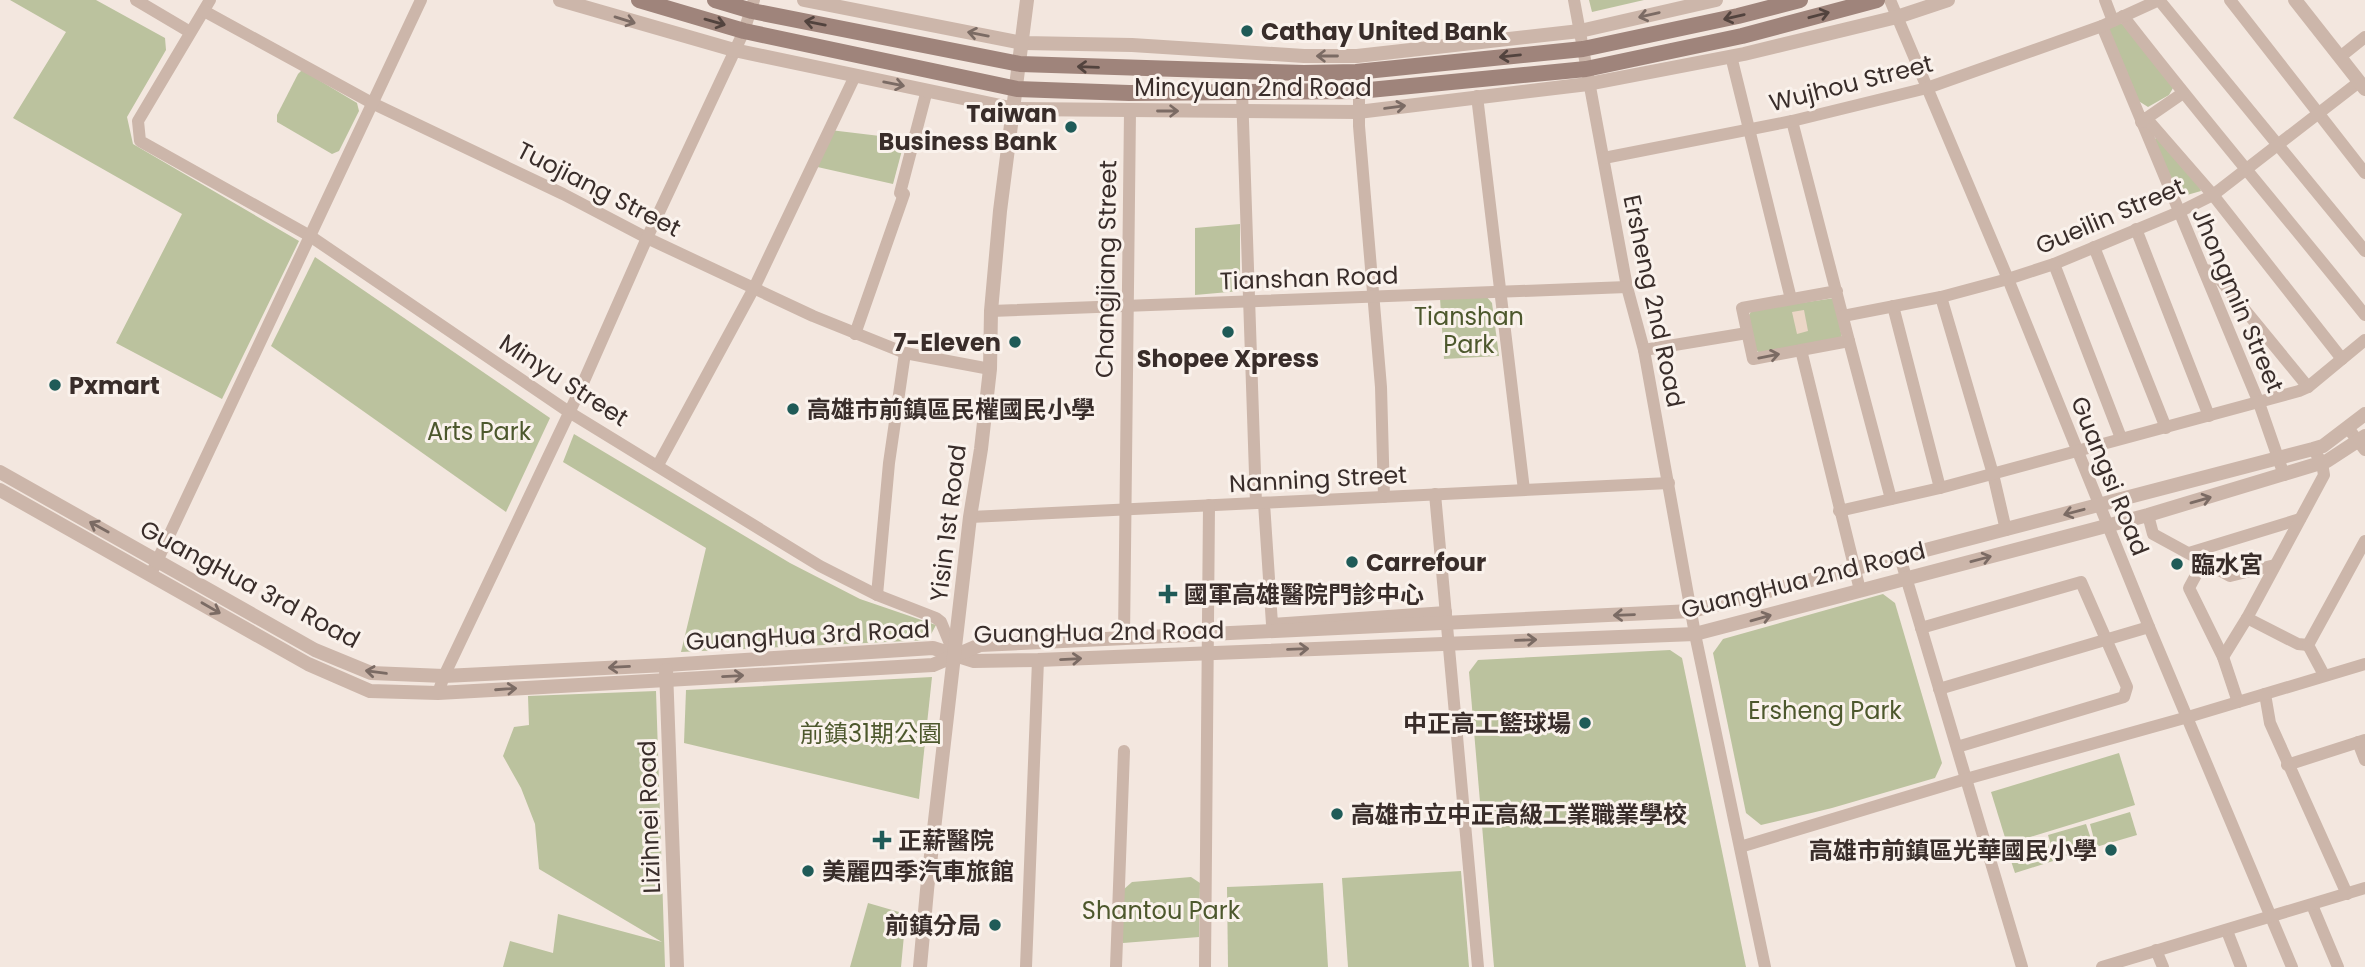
<svg xmlns="http://www.w3.org/2000/svg" width="2365" height="967" viewBox="0 0 2365 967" font-family="Poppins,'Noto Sans TC',sans-serif">
<style>
.green{fill:#bbc29e}
.plaza{fill:#ebd6c6}
.lines{fill:none;stroke-linecap:round;stroke-linejoin:round}
.minor{stroke:#ccb6aa;stroke-width:12}
.tertiary{stroke:#ccb6aa;stroke-width:14}
.secondary{stroke:#9f847b;stroke-width:16}
.oneway{stroke:#7b6b64}
.oneway2{stroke:#52433e}
.poi-dot{fill:#1f5b58;stroke:#faf2ec;stroke-width:2.5}
.labels{text-anchor:middle;dominant-baseline:central;stroke-width:6;stroke-linejoin:round;paint-order:stroke}
.poi-label{font-size:24px;font-weight:bold;fill:#392d2a;stroke:#faf2ec;text-anchor:start}
.street-label{font-size:24px;fill:#392d2a;stroke:#faf2ec}
.park-label{font-size:24px;fill:#4d582d;stroke:#faf2ec}
</style>
<rect width="100%" height="100%" fill="#f3e7df"/>
<g class="green">
<path d="M10 0H96L165 38 166 50 127 117 133 144 299 241 222 399 116 343 182 214 13 118 66 32Z"/>
<path d="M1589 0H1644L1592 12Z"/>
<path d="M2118 23 2126 25 2173 88 2169 95 2148 107 2137 100 2108 29Z"/>
<path d="M302 70 357 103 359 111 339 151 332 154 277 122V115L298 74Z"/>
<path d="M830 130 905 139 893 184 813 166Z"/>
<path d="M2157 138 2198 184 2201 191 2187 195 2176 189 2154 139Z"/>
<path d="M1240 224V291L1195 295V228Z"/>
<path d="M315 257 550 418 506 512 271 346Z"/>
<path d="M1485 295 1492 303 1499 356 1444 359 1440 298Z"/>
<path d="M1835 298 1842 338 1761 354 1756 350 1749 315 1752 310Z"/>
<path d="M574 434 790 563 860 599 936 625 928 640 681 652 706 548 563 462Z"/>
<path d="M1883 594 1895 603 1942 763 1935 778 1832 808 1761 825 1746 813 1713 653 1723 639Z"/>
<path d="M1670 650 1682 658 1746 967H1494L1469 672 1478 660Z"/>
<path d="M932 677 919 799 684 743 686 690Z"/>
<path d="M656 691 665 967H503L510 941 553 953 558 914 662 942 539 869 535 824 521 788 503 756 514 727 529 725 528 696Z"/>
<path d="M2119 753 2135 805 2007 844 1991 792Z"/>
<path d="M2130 812 2137 835 2096 847 2090 824Z"/>
<path d="M2086 824 2094 848 2055 859 2048 835Z"/>
<path d="M2046 837 2053 861 2015 873 2007 849Z"/>
<path d="M1461 871 1469 967H1348L1342 878Z"/>
<path d="M1191 877 1200 883 1199 937 1123 943V890L1132 882Z"/>
<path d="M1323 883 1328 967H1228L1227 887Z"/>
<path d="M868 903 906 914 901 967H850Z"/>
</g>
<path class="plaza" d="M1804 310 1808 331 1797 334 1792 312Z"/>
<g class="lines">
<g class="minor">
<path d="M136 0 190 32"/>
<path d="M210 0 138 121 140 141 310 236 569 412 820 566 877 595 936 618 941 622 955 656"/>
<path d="M1574 0 1627 287 1644 350 1695 634 1765 967"/>
<path d="M1890 0 2008 279 2149 627 2292 967"/>
<path d="M2105 0 2113 21"/>
<path d="M2159 0 2365 251"/>
<path d="M2230 0 2365 173"/>
<path d="M204 11 372 103 563 194 647 238 813 316 905 353 990 369"/>
<path d="M2123 16C2201 117 2285 215 2365 315"/>
<path d="M2102 26 2259 403 2284 475"/>
<path d="M1731 56 1791 299"/>
<path d="M2340 57 2365 37"/>
<path d="M1359 91V126L1381 387 1384 497"/>
<path d="M1242 92 1256 503"/>
<path d="M1477 96 1524 490"/>
<path d="M2146 118 2213 195 2342 359"/>
<path d="M1792 121 1849 341 1753 359 1742 308 1837 291"/>
<path d="M2141 122 2183 93"/>
<path d="M1604 158 1792 121 1927 88 2102 26 2159 0"/>
<path d="M900 193 927 90"/>
<path d="M2136 229 2209 416"/>
<path d="M2094 247 2166 428"/>
<path d="M2054 264 2121 438"/>
<path d="M2204 270 2213 271 2308 387"/>
<path d="M1941 297 1993 474 2006 530"/>
<path d="M1893 306 1940 488"/>
<path d="M991 311 1627 287"/>
<path d="M1843 316 1941 297 2008 279 2054 264 2179 212 2213 195 2359 82"/>
<path d="M855 334 904 194"/>
<path d="M1849 341 1891 499"/>
<path d="M1644 350 1747 333"/>
<path d="M1801 350 1860 590"/>
<path d="M2348 428 2365 450"/>
<path d="M658 465 754 288 855 76"/>
<path d="M1435 494 1478 967"/>
<path d="M1264 503 1272 624 1446 612"/>
<path d="M1839 511 1940 488 2299 391 2308 387 2365 340"/>
<path d="M2148 515 2153 534 2230 576 2275 565"/>
<path d="M970 517 1669 483"/>
<path d="M2189 553 2300 519"/>
<path d="M1900 557 2022 967"/>
<path d="M2203 562 2189 588 2223 657 2238 702"/>
<path d="M151 574 421 0"/>
<path d="M877 595 889 463 905 353"/>
<path d="M2247 618 2298 644 2308 645"/>
<path d="M1921 628 2081 582 2127 687 2124 697 1957 747"/>
<path d="M1124 638 1130 111"/>
<path d="M2223 657 2247 618 2324 475 2322 463 2313 449"/>
<path d="M2324 675 2308 645 2365 541"/>
<path d="M1939 689 2149 627"/>
<path d="M438 693 444 676 579 392 647 238 744 31 754 0"/>
<path d="M2265 694 2270 723 2347 894"/>
<path d="M2358 742 2365 760"/>
<path d="M2287 765 2365 740"/>
<path d="M1740 847 1966 779 2188 717 2365 664"/>
<path d="M2312 905 2338 967"/>
<path d="M2227 931 2241 967"/>
<path d="M2156 950 2163 967"/>
<path d="M1026 967 1038 660"/>
<path d="M1116 967 1124 751"/>
<path d="M1205 967 1209 505"/>
<path d="M2102 967 2365 888"/>
</g>
<g class="tertiary">
<path d="M560 0 734 50 1015 109 1358 112 1588 84 1744 54 1897 17 1948 0"/>
<path d="M804 0 1023 43 1132 45 1304 56H1357L1580 31 1716 0"/>
<path d="M2295 0 2365 89"/>
<path d="M0 472 315 650 371 673 444 676 666 665 933 648 974 661 1038 660 1695 634 2148 515 2327 461 2365 436"/>
<path d="M0 490 308 664 370 691 438 693 933 665 980 645 1692 611 2313 449 2323 446 2365 414"/>
<path d="M666 670 677 967"/>
<path d="M920 967 927 890 970 517 981 449 990 369 991 311 1000 211 1027 0"/>
</g>
<g class="secondary">
<path d="M639 0 744 31 1017 89 1129 93 1359 91 1586 69 1742 36 1877 0"/>
<path d="M715 0 752 11 1020 64 1304 73 1356 72 1583 49 1738 16 1800 0"/>
</g>
</g>
<defs><path id="oneway-shaft" d="M-6 0H5M1.5-3L5.5 0L1.5 3" fill="none" stroke-width="1.6" stroke-linecap="round" stroke-linejoin="round" transform="scale(1.75)"/></defs>
<g class="oneway">
<use href="#oneway-shaft" transform="translate(1649 15) rotate(167)"/>
<use href="#oneway-shaft" transform="translate(625 20) rotate(17)"/>
<use href="#oneway-shaft" transform="translate(978 34) rotate(-169)"/>
<use href="#oneway-shaft" transform="translate(1327 56) rotate(180)"/>
<use href="#oneway-shaft" transform="translate(894 84) rotate(11)"/>
<use href="#oneway-shaft" transform="translate(1395 107) rotate(-8)"/>
<use href="#oneway-shaft" transform="translate(1168 111)"/>
<use href="#oneway-shaft" transform="translate(1769 356) rotate(-11)"/>
<use href="#oneway-shaft" transform="translate(2201 500) rotate(-16)"/>
<use href="#oneway-shaft" transform="translate(2074 512) rotate(165)"/>
<use href="#oneway-shaft" transform="translate(99 527) rotate(-151)"/>
<use href="#oneway-shaft" transform="translate(1981 559) rotate(-15)"/>
<use href="#oneway-shaft" transform="translate(211 608) rotate(30)"/>
<use href="#oneway-shaft" transform="translate(1624 615) rotate(178)"/>
<use href="#oneway-shaft" transform="translate(1761 618) rotate(-16)"/>
<use href="#oneway-shaft" transform="translate(1526 640) rotate(-2)"/>
<use href="#oneway-shaft" transform="translate(1298 649) rotate(-2)"/>
<use href="#oneway-shaft" transform="translate(1071 659) rotate(-3)"/>
<use href="#oneway-shaft" transform="translate(619 667) rotate(177)"/>
<use href="#oneway-shaft" transform="translate(376 672) rotate(-172)"/>
<use href="#oneway-shaft" transform="translate(733 676) rotate(-3)"/>
<use href="#oneway-shaft" transform="translate(506 689) rotate(-4)"/>
</g>
<g class="oneway2">
<use href="#oneway-shaft" transform="translate(1819 15) rotate(-15)"/>
<use href="#oneway-shaft" transform="translate(1734 17) rotate(167)"/>
<use href="#oneway-shaft" transform="translate(715 22) rotate(16)"/>
<use href="#oneway-shaft" transform="translate(815 23) rotate(-169)"/>
<use href="#oneway-shaft" transform="translate(1510 56) rotate(174)"/>
<use href="#oneway-shaft" transform="translate(1088 67) rotate(-178)"/>
</g>
<g class="poi-dot">
<circle cx="1247" cy="31" r="7"/>
<circle cx="1071" cy="127" r="7"/>
<circle cx="1228" cy="332" r="7"/>
<circle cx="1015" cy="342" r="7"/>
<circle cx="55" cy="385" r="7"/>
<circle cx="793" cy="409" r="7"/>
<circle cx="1352" cy="562" r="7"/>
<circle cx="2177" cy="564" r="7"/>
<path d="M1164.5 583.5h7v7h7v7h-7v7h-7v-7h-7v-7h7z"/>
<circle cx="1585" cy="723" r="7"/>
<circle cx="1337" cy="814" r="7"/>
<path d="M878.5 829.5h7v7h7v7h-7v7h-7v-7h-7v-7h7z"/>
<circle cx="2111" cy="850" r="7"/>
<circle cx="808" cy="871" r="7"/>
<circle cx="995" cy="925" r="7"/>
</g>
<g class="labels">
<g class="poi-label">
<text x="1261" y="31">Cathay United Bank</text>
<text x="1057" y="113" text-anchor="end">Taiwan<tspan x="1057" dy="28">Business Bank</tspan></text>
<text x="1001" y="342" text-anchor="end">7-Eleven</text>
<text x="1228" y="358" text-anchor="middle">Shopee Xpress</text>
<text x="69" y="385">Pxmart</text>
<text x="807" y="409">高雄市前鎮區民權國民小學</text>
<text x="1366" y="562">Carrefour</text>
<text x="2191" y="564">臨水宮</text>
<text x="1184" y="594">國軍高雄醫院門診中心</text>
<text x="1571" y="723" text-anchor="end">中正高工籃球場</text>
<text x="1351" y="814">高雄市立中正高級工業職業學校</text>
<text x="898" y="840">正薪醫院</text>
<text x="2097" y="850" text-anchor="end">高雄市前鎮區光華國民小學</text>
<text x="822" y="871">美麗四季汽車旅館</text>
<text x="981" y="925" text-anchor="end">前鎮分局</text>
</g>
<g class="street-label">
<text transform="translate(1851 83) rotate(-14)">Wujhou Street</text>
<text x="1253" y="87">Mincyuan 2nd Road</text>
<text transform="translate(599 189) rotate(27)">Tuojiang Street</text>
<text transform="translate(2110 216) rotate(-23)">Gueilin Street</text>
<text transform="translate(1106 269) rotate(-89)">Changjiang Street</text>
<text transform="translate(1309 278) rotate(-2)">Tianshan Road</text>
<text transform="translate(2238 300) rotate(67)">Jhongmin Street</text>
<text transform="translate(1654 301) rotate(78)">Ersheng 2nd Road</text>
<text transform="translate(564 380) rotate(33)">Minyu Street</text>
<text transform="translate(2110 476) rotate(68)">Guangsi Road</text>
<text transform="translate(1318 479) rotate(-3)">Nanning Street</text>
<text transform="translate(948 523) rotate(-83)">Yisin 1st Road</text>
<text transform="translate(1803 580) rotate(-14)">GuangHua 2nd Road</text>
<text transform="translate(250 584) rotate(28)">GuangHua 3rd Road</text>
<text transform="translate(1099 632) rotate(-1)">GuangHua 2nd Road</text>
<text transform="translate(808 635) rotate(-3)">GuangHua 3rd Road</text>
<text transform="translate(649 817) rotate(-92)">Lizihnei Road</text>
</g>
<g class="park-label">
<text x="1469" y="316">Tianshan<tspan x="1469" dy="28">Park</tspan></text>
<text x="479" y="431">Arts Park</text>
<text x="1825" y="710">Ersheng Park</text>
<text x="871" y="733">前鎮31期公園</text>
<text x="1161" y="910">Shantou Park</text>
</g>
</g>
</svg>
